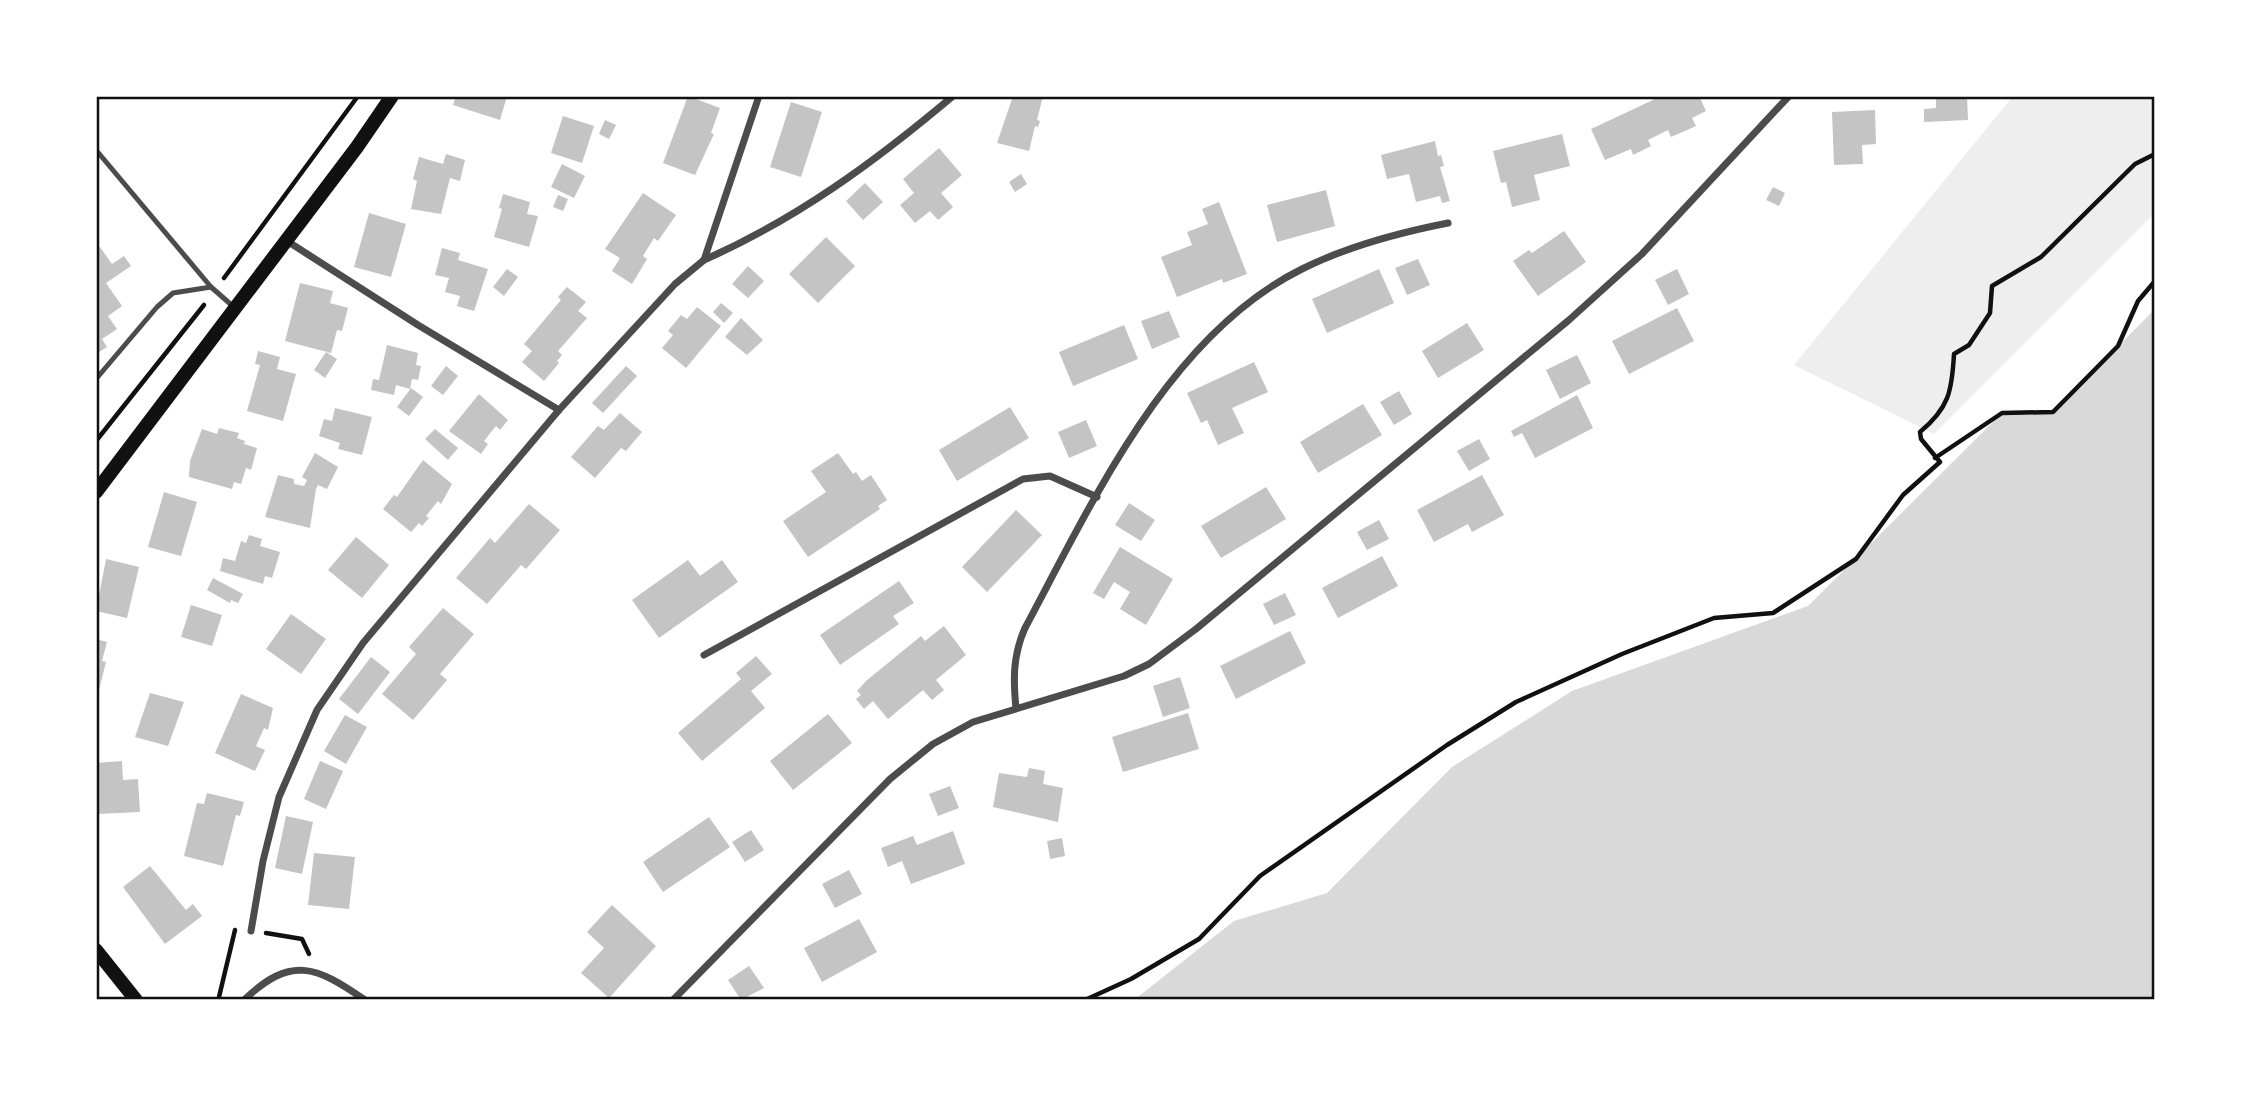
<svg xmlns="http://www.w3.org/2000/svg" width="2251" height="1096" viewBox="0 0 2251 1096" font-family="'Noto Sans',sans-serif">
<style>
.green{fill:#eee}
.water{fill:#d9d9d9}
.building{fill:#c4c4c4}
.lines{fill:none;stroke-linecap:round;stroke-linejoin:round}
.path{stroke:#111;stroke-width:4.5}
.service{stroke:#4c4c4c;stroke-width:5}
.minor{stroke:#4c4c4c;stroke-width:7}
.secondary{stroke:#111;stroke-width:14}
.neatline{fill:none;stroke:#111;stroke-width:2.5}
</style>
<rect width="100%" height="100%" fill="#fff"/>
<path class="green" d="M2013 96H2155V213L1934 434 1794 365Z"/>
<path class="water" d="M2155 309V1000H1134L1234 921 1327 893 1452 767 1572 691 1808 606 2002 413 2053 412Z"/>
<g class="building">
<path d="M456 96H507L500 120 453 105Z"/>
<path d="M688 96 720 108 711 133 714 134 695 175 663 163Z"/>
<path d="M1013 96H1043L1037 120 1040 121 1038 127 1035 126 1029 151 997 143Z"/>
<path d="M1652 96H1699L1706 111 1692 118 1696 126 1671 137 1668 130 1648 140 1651 146 1633 155 1631 149 1605 160 1591 129 1653 100Z"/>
<path d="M1936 96H1967L1968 120 1924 122V109L1936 108Z"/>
<path d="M791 102 822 112 801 177 770 167Z"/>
<path d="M1875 110 1876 144 1862 145 1863 164 1834 165 1832 112Z"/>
<path d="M563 116 594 126 582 163 551 153Z"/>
<path d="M605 120 616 125 609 139 599 134Z"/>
<path d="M1562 134 1570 166 1534 175 1540 200 1512 207 1506 182 1501 183 1493 151Z"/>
<path d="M1435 141 1438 156 1441 155 1444 166 1440 167 1450 201 1442 203 1440 196 1416 202 1409 174 1387 179 1381 155Z"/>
<path d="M939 148 962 175 941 193 953 207 938 220 930 211 915 223 900 205 914 193 903 179Z"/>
<path d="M446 154 465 160 460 181 450 178 441 214 411 209 417 181 413 179 419 157 443 164Z"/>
<path d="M562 164 585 176 574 198 551 187Z"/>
<path d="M1021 174 1027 184 1015 192 1009 182Z"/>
<path d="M865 183 883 202 863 220 846 201Z"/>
<path d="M1773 187 1785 193 1779 206 1766 200Z"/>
<path d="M1326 190 1335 226 1277 242 1267 205Z"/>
<path d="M643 193 676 215 658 241 654 238 643 256 647 259 632 284 612 271 620 258 605 249Z"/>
<path d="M503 194 530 202 527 214 538 216 529 247 494 237 502 209 499 208Z"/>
<path d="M558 195 568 199 563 211 553 207Z"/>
<path d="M1219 202 1247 274 1223 283 1222 279 1177 297 1161 257 1192 245 1187 232 1208 224 1202 209Z"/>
<path d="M369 213 406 224 391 277 354 267Z"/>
<path d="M1564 231 1586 262 1538 296 1513 261 1529 250 1532 253Z"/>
<path d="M826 237 855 266 818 303 789 274Z"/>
<path d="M100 247 112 264 124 256 131 266 106 283 122 306 108 316 117 329 102 339 107 347 96 354V249Z"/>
<path d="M442 248 460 253 458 260 488 269 474 311 457 306 460 296 445 292 449 278 435 275Z"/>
<path d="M1418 259 1430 285 1407 295 1395 268Z"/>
<path d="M748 266 764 281 748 298 732 284Z"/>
<path d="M507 269 518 277 504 296 493 287Z"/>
<path d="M1379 269 1394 303 1327 333 1312 299Z"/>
<path d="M1677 269 1689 294 1668 305 1655 280Z"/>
<path d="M300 283 333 291 330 303 348 308 342 331 337 330 331 353 285 341Z"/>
<path d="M567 287 586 302 578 311 587 318 558 351 562 355 557 361 559 363 544 381 522 362 532 351 524 344 561 300 558 297Z"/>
<path d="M721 303 733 313 724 323 713 312Z"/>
<path d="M697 307 721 326 686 368 662 348 673 335 668 331 681 315 687 319Z"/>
<path d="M1677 308 1694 341 1629 374 1612 341Z"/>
<path d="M1169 311 1180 337 1152 349 1141 321Z"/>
<path d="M741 318 763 340 747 355 725 337Z"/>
<path d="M1467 323 1484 350 1438 378 1422 351Z"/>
<path d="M1124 325 1138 359 1073 386 1059 352Z"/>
<path d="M387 345 418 353 416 365 421 366 418 380 412 379 410 389 396 385 394 395 371 390 373 379 379 380Z"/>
<path d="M258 351 280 357 277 369 296 374 283 421 247 411 260 365 255 364Z"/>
<path d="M326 352 337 359 325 378 314 370Z"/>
<path d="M1577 355 1591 383 1560 399 1546 370Z"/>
<path d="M1254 362 1268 392 1232 408 1244 433 1218 445 1207 420 1201 423 1187 393Z"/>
<path d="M446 366 458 376 443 395 431 386Z"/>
<path d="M626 366 637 376 603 413 592 403Z"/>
<path d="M411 388 423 397 409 416 397 407Z"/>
<path d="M1399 391 1412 414 1394 425 1380 402Z"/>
<path d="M479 394 508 420 500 430 496 426 484 441 488 444 481 454 449 431Z"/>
<path d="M1577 395 1593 428 1535 458 1522 433 1514 437 1511 431Z"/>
<path d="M1363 404 1382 435 1318 473 1300 442Z"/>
<path d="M1010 407 1029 438 957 481 939 450Z"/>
<path d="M335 408 372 417 362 455 338 449 340 443 319 436 324 419 332 421Z"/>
<path d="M620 413 642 432 626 451 621 448 595 478 571 457 598 426 604 430Z"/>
<path d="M1086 420 1097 446 1069 458 1058 432Z"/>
<path d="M219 428 239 433 237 438 245 441 244 444 257 448 251 470 246 468 241 484 234 482 232 489 189 477 190 461 202 429 217 434Z"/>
<path d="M435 429 458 448 448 460 425 439Z"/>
<path d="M1479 439 1490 459 1469 471 1457 451Z"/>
<path d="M315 453 338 467 327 489 318 485 316 489 310 528 265 517 278 475 294 479V484L304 486 307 480 302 477Z"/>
<path d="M838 453 853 474 856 472 862 481 871 475 887 500 878 506 880 509 808 557 783 521 826 492 811 471Z"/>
<path d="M423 460 452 484 441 504 438 501 426 516 429 518 422 526 419 523 411 532 383 509 394 495 397 497Z"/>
<path d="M1482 475 1504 515 1472 532 1468 524 1434 542 1417 510Z"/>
<path d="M1266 487 1286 519 1221 558 1201 526Z"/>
<path d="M164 492 197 502 181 556 148 547Z"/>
<path d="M1129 503 1155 520 1141 541 1115 525Z"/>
<path d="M529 504 560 530 526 569 521 565 487 604 456 578 490 538 495 543Z"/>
<path d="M1016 510 1042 535 987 592 962 567Z"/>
<path d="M1379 520 1389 539 1367 550 1357 532Z"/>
<path d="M249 535 262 539 260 546 280 552 272 578 265 576 263 584 220 571 223 558 235 561 241 541 246 543Z"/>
<path d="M356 537 389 565 362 598 328 570Z"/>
<path d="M1120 547 1173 579 1146 625 1120 609 1130 592 1114 582 1104 599 1093 593Z"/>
<path d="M1382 556 1398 586 1338 618 1322 588Z"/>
<path d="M106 559 139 567 127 618 96 611Z"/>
<path d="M688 560 700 576 722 560 738 582 659 638 632 600Z"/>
<path d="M213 578 243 594 238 603 231 600 230 603 207 590Z"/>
<path d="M899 581 914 603 893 616 899 624 840 665 820 635Z"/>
<path d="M1285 593 1296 615 1274 625 1263 604Z"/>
<path d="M191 605 222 615 212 646 181 637Z"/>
<path d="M443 608 474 634 440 674 447 680 413 720 382 694 416 654 409 647Z"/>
<path d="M291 614 326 639 301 674 266 649Z"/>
<path d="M944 626 966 655 936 680 944 690 932 700 923 690 888 719 873 701 864 709 856 699 861 695 857 691 866 681 921 636 925 641Z"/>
<path d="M1290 631 1306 663 1236 699 1220 666Z"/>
<path d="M96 639 107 642 102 661 106 662 97 698Z"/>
<path d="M756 656 772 674 751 691 765 708 702 761 678 733 741 679 736 673Z"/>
<path d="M371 657 390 672 358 714 339 699Z"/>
<path d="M1180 677 1190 708 1163 717 1153 686Z"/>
<path d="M150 693 184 702 168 746 135 737Z"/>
<path d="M241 694 273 708 268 730 264 728 256 746 265 750 255 771 215 753Z"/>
<path d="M1188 713 1199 749 1123 772 1112 737Z"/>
<path d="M828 714 852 743 793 790 770 761Z"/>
<path d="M345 715 367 727 346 764 324 751Z"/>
<path d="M122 761 123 780 138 779 140 812 96 814V763Z"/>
<path d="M320 761 343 771 326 809 304 799Z"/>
<path d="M1029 768 1045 771 1043 784 1063 788 1058 822 993 807 999 773 1027 777Z"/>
<path d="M950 786 959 808 938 816 929 794Z"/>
<path d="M207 793 244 802 240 816 236 815 223 866 184 856 197 803 204 804Z"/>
<path d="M286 816 313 822 302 874 275 868Z"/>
<path d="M709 817 730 847 663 892 643 862Z"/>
<path d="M751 830 764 850 745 862 732 842Z"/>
<path d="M953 831 965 864 911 884 902 861 888 867 881 848 913 836 917 845Z"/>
<path d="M1062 838 1065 856 1050 859 1047 841Z"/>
<path d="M314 853 355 857 349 909 308 905Z"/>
<path d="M150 866 186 910 193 904 202 916 165 944 123 887Z"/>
<path d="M849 870 862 894 835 908 822 884Z"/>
<path d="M612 905 656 946 609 998 581 973 604 948 587 932Z"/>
<path d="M859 919 877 952 822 982 804 948Z"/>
<path d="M749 966 764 988 741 1000 728 980Z"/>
</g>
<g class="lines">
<g class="path">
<path d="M224 278 358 96"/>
<path d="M96 441 204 305"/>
<path d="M1935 458 2002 413 2053 412 2118 346 2138 301 2155 281"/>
<path d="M266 933 302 939 309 954"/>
<path d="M219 997 235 930"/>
<path d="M1085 1000 1131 979 1199 939 1260 876 1447 745 1516 702 1622 654 1714 618 1773 613 1856 559 1903 495 1940 462 1921 439 1920 432C1949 408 1952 391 1954 354L1969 345 1990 313 1992 286 2041 257 2135 164 2155 154"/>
</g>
<g class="service">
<path d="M96 150 211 287 235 308"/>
<path d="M96 379 157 307 173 293 211 287"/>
</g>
<g class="minor">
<path d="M287 241 418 325 559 410"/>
<path d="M704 260C797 219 876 161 953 96"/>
<path d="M704 655 1023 479 1050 476 1097 497"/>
<path d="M1016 708C1013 679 1013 655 1025 628 1092 503 1168 335 1302 269 1348 246 1397 233 1448 223"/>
<path d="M251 931 263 861 279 797 317 710 363 643 559 410 675 284 704 260 759 96"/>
<path d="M244 1000C291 955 316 966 365 1000"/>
<path d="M673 1000 890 779 933 744 973 722 1124 676 1149 664 1196 629 1569 320 1642 254 1789 96"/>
</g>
<g class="secondary">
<path d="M96 492 357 147 392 96"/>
<path d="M96 950 136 1000"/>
</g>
</g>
<rect width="2251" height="1096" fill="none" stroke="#ffffff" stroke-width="196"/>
<rect x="98" y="98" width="2055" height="900" class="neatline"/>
</svg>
